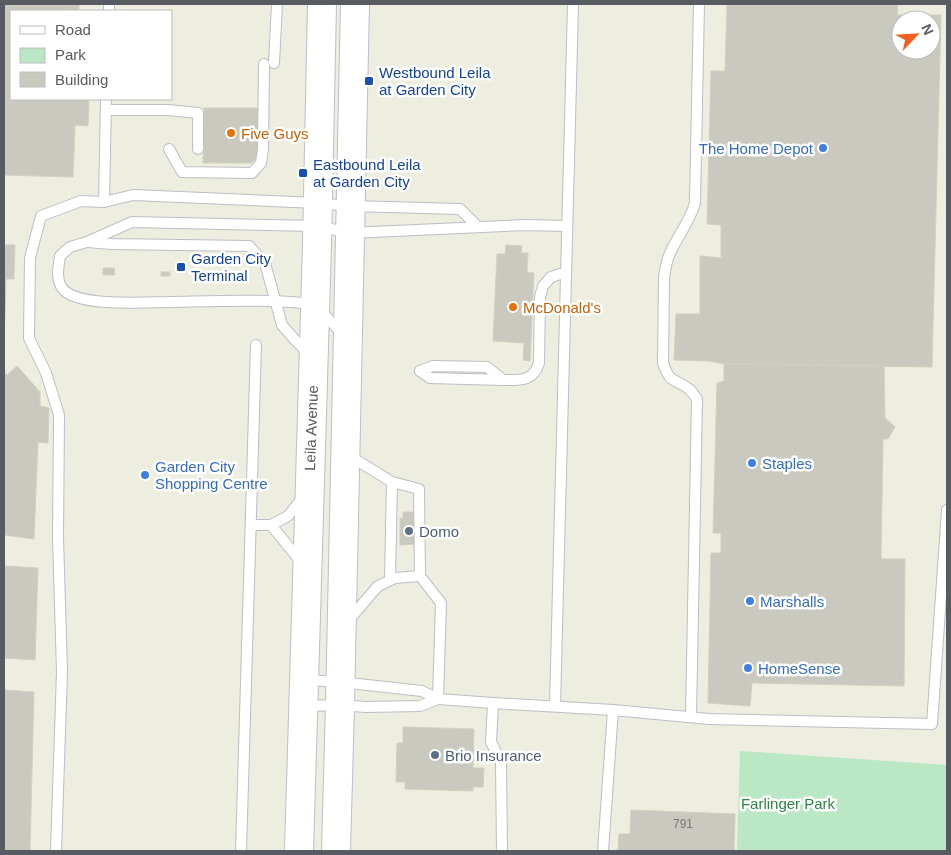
<svg xmlns="http://www.w3.org/2000/svg" width="951" height="855" viewBox="0 0 951 855" font-family="Helvetica,sans-serif">
<style>
.green{fill:#bae7c4}
.building{fill:#cac9bf;stroke:#d2d0be;fill-rule:evenodd}
.lines{fill:none;stroke-linecap:round;stroke-linejoin:round}
.lane-casing{stroke:#bdbec5;stroke-width:12}
.secondary-casing{stroke:#bdbfc7;stroke-width:30}
.lane{stroke:#fff;stroke-width:10}
.secondary{stroke:#fff;stroke-width:28}
.transit-dot{fill:#1a4fb4;stroke:#fff;stroke-width:2}
.food-dot{fill:#e8710a;stroke:#fff;stroke-width:2}
.shop-dot{fill:#3f7fe0;stroke:#fff;stroke-width:2}
.service-dot{fill:#5c6f8a;stroke:#fff;stroke-width:2}
.labels{text-anchor:middle;dominant-baseline:central;stroke-width:5;stroke-linejoin:round;paint-order:stroke}
.number-label{font-size:12px;fill:#757679}
.transit-label{font-size:15px;fill:#164399;stroke:#fff;text-anchor:start}
.food-label{font-size:15px;fill:#c56008;stroke:#fff;text-anchor:start}
.shop-label{font-size:15px;fill:#366cbe;stroke:#fff;text-anchor:start}
.street-label{font-size:15px;fill:#595b62;stroke:#fff}
.service-label{font-size:15px;fill:#4e5e75;stroke:#fff;text-anchor:start}
.park-label{font-size:15px;fill:#2e8445;stroke:#fff}
</style>
<rect width="100%" height="100%" fill="#edede0"/>
<path class="green" d="M740 751 947 765V851H737Z"/>
<g class="building">
<path d="M4 4H79V11H11V99H89L88 126 75 125 73 177 4 175Z"/>
<path d="M727 4H898L897 15H941L932 367 724 364 710 361 674 360 676 314H700V256L721 258V225L707 224 711 71H725ZM901 20H931V50H901Z"/>
<path d="M204 108H258V157L251 163H203Z"/>
<path d="M4 245H15L14 279H6L4 345Z"/>
<path d="M506 245 522 246 521 253H528L527 272 534 273 530 361 523 360 524 343 493 341 497 254H505Z"/>
<path d="M103 268H114L115 275H103Z"/>
<rect x="161" y="272" width="9" height="4"/>
<path d="M217 272H228V279L217 278Z"/>
<path d="M724 364 884 366 885 418 895 427 888 439H883L881 559H905L904 686 752 683 750 706 708 703 711 553H721V533H713L717 383 724 381Z"/>
<path d="M17 366 40 392V406L49 408 48 443 38 442 34 539 4 535V372L7 375Z"/>
<path d="M403 512H414V518H417L418 544 400 545V518H403Z"/>
<path d="M4 566 38 568 35 660 4 658Z"/>
<path d="M4 690 34 692 30 851H4Z"/>
<path d="M403 727 474 729 473 768H484L483 787H473V791L405 789V782H396L397 743H403Z"/>
<path d="M631 810 735 814 734 851H618L619 834H630Z"/>
</g>
<g class="lines">
<defs>
<g id="lane">
<path d="M109 11V4"/>
<path d="M274 63 277 4"/>
<path d="M106 110H168L198 113V149"/>
<path d="M169 149 182 172 252 173 261 163 263 149 264 64"/>
<path d="M104 202 106 99"/>
<path d="M88 242 111 244 249 246 265 263 282 325 295 340 309 354"/>
<path d="M342 334 315 304C268 299 221 301 174 302 147 302 87 307 66 292 55 284 58 268 60 256L70 247 87 242 132 222 317 226 350 233 525 225 567 226"/>
<path d="M420 371 433 366 487 367 503 380C520 380 533 382 539 363L540 297 543 286 551 277 560 274 566 273"/>
<path d="M420 371 430 378 503 380"/>
<path d="M348 455 392 482 419 489 420 576 441 603 438 699"/>
<path d="M251 525H271L288 516 304 496"/>
<path d="M271 525 302 563"/>
<path d="M390 580 392 482"/>
<path d="M347 622 378 586 395 578 420 576"/>
<path d="M305 680 340 682 422 691 438 699 493 703 613 710 709 719 932 724 947 510"/>
<path d="M493 703 491 742 501 762 502 851"/>
<path d="M306 706 340 705 366 707 420 706 438 699"/>
<path d="M555 706 573 4"/>
<path d="M691 717 697 399C695 396 692 391 689 389 674 378 670 384 663 363L664 278C665 269 667 259 671 251 679 234 690 221 695 203L699 4"/>
<path d="M56 851 62 672 58 537 59 415 46 373 29 338 30 258 41 216 81 201 104 202 133 195 317 203 350 206 460 209 477 226"/>
<path d="M241 851 256 345"/>
<path d="M603 851 613 710"/>
</g>
<g id="secondary">
<path d="M299 851 317 245 322 4"/>
<path d="M336 851 340 705 355 4"/>
</g>
</defs>
<use href="#lane" class="lane-casing"/>
<use href="#secondary" class="secondary-casing"/>
<use href="#lane" class="lane"/>
<use href="#secondary" class="secondary"/>
</g>
<g class="transit-dot">
<rect x="364" y="76" width="10" height="10" rx="2.5"/>
<rect x="298" y="168" width="10" height="10" rx="2.5"/>
<rect x="176" y="262" width="10" height="10" rx="2.5"/>
</g>
<g class="food-dot">
<circle cx="231" cy="133" r="5"/>
<circle cx="513" cy="307" r="5"/>
</g>
<g class="shop-dot">
<circle cx="823" cy="148" r="5"/>
<circle cx="752" cy="463" r="5"/>
<circle cx="145" cy="475" r="5"/>
<circle cx="750" cy="601" r="5"/>
<circle cx="748" cy="668" r="5"/>
</g>
<g class="service-dot">
<circle cx="409" cy="531" r="5"/>
<circle cx="435" cy="755" r="5"/>
</g>
<g class="labels">
<g class="number-label">
<text x="683" y="824">791</text>
</g>
<g class="transit-label">
<text x="379" y="72">Westbound Leila<tspan x="379" dy="17">at Garden City</tspan></text>
<text x="313" y="164">Eastbound Leila<tspan x="313" dy="17">at Garden City</tspan></text>
<text x="191" y="258">Garden City<tspan x="191" dy="17">Terminal</tspan></text>
</g>
<g class="food-label">
<text x="241" y="133">Five Guys</text>
<text x="523" y="307">McDonald's</text>
</g>
<g class="shop-label">
<text x="813" y="148" text-anchor="end">The Home Depot</text>
<text x="762" y="463">Staples</text>
<text x="155" y="466">Garden City<tspan x="155" dy="17">Shopping Centre</tspan></text>
<text x="760" y="601">Marshalls</text>
<text x="758" y="668">HomeSense</text>
</g>
<g class="street-label">
<text transform="translate(311 428) rotate(-88)">Leila Avenue</text>
</g>
<g class="service-label">
<text x="419" y="531">Domo</text>
<text x="445" y="755">Brio Insurance</text>
</g>
<g class="park-label">
<text x="788" y="803">Farlinger Park</text>
</g>
</g>
<rect width="951" height="855" fill="none" stroke="#595b62" stroke-width="10"/>
<rect x="10" y="10" width="162" height="90" fill="#ffffff" stroke="#bdbdc0"/>
<rect x="20" y="26" width="25" height="8" fill="#ffffff" stroke="#bdbdc0"/>
<text x="55" y="35" font-size="15" fill="#595b62">Road</text>
<rect x="20" y="48" width="25" height="15" fill="#bae7c4" stroke="#bdbdc0"/>
<text x="55" y="60" font-size="15" fill="#595b62">Park</text>
<rect x="20" y="72" width="25" height="15" fill="#cac9bf" stroke="#bdbdc0"/>
<text x="55" y="85" font-size="15" fill="#595b62">Building</text>
<g transform="translate(916 35) rotate(65)"><circle r="24" fill="#ffffff" stroke="#bdbdc0"/>
<path d="M0-4L9 19L0 12L-9 19Z" fill="#f45e1f"/>
<text y="-8" font-size="14" font-weight="bold" text-anchor="middle" fill="#595b62">N</text>
</g>
</svg>
